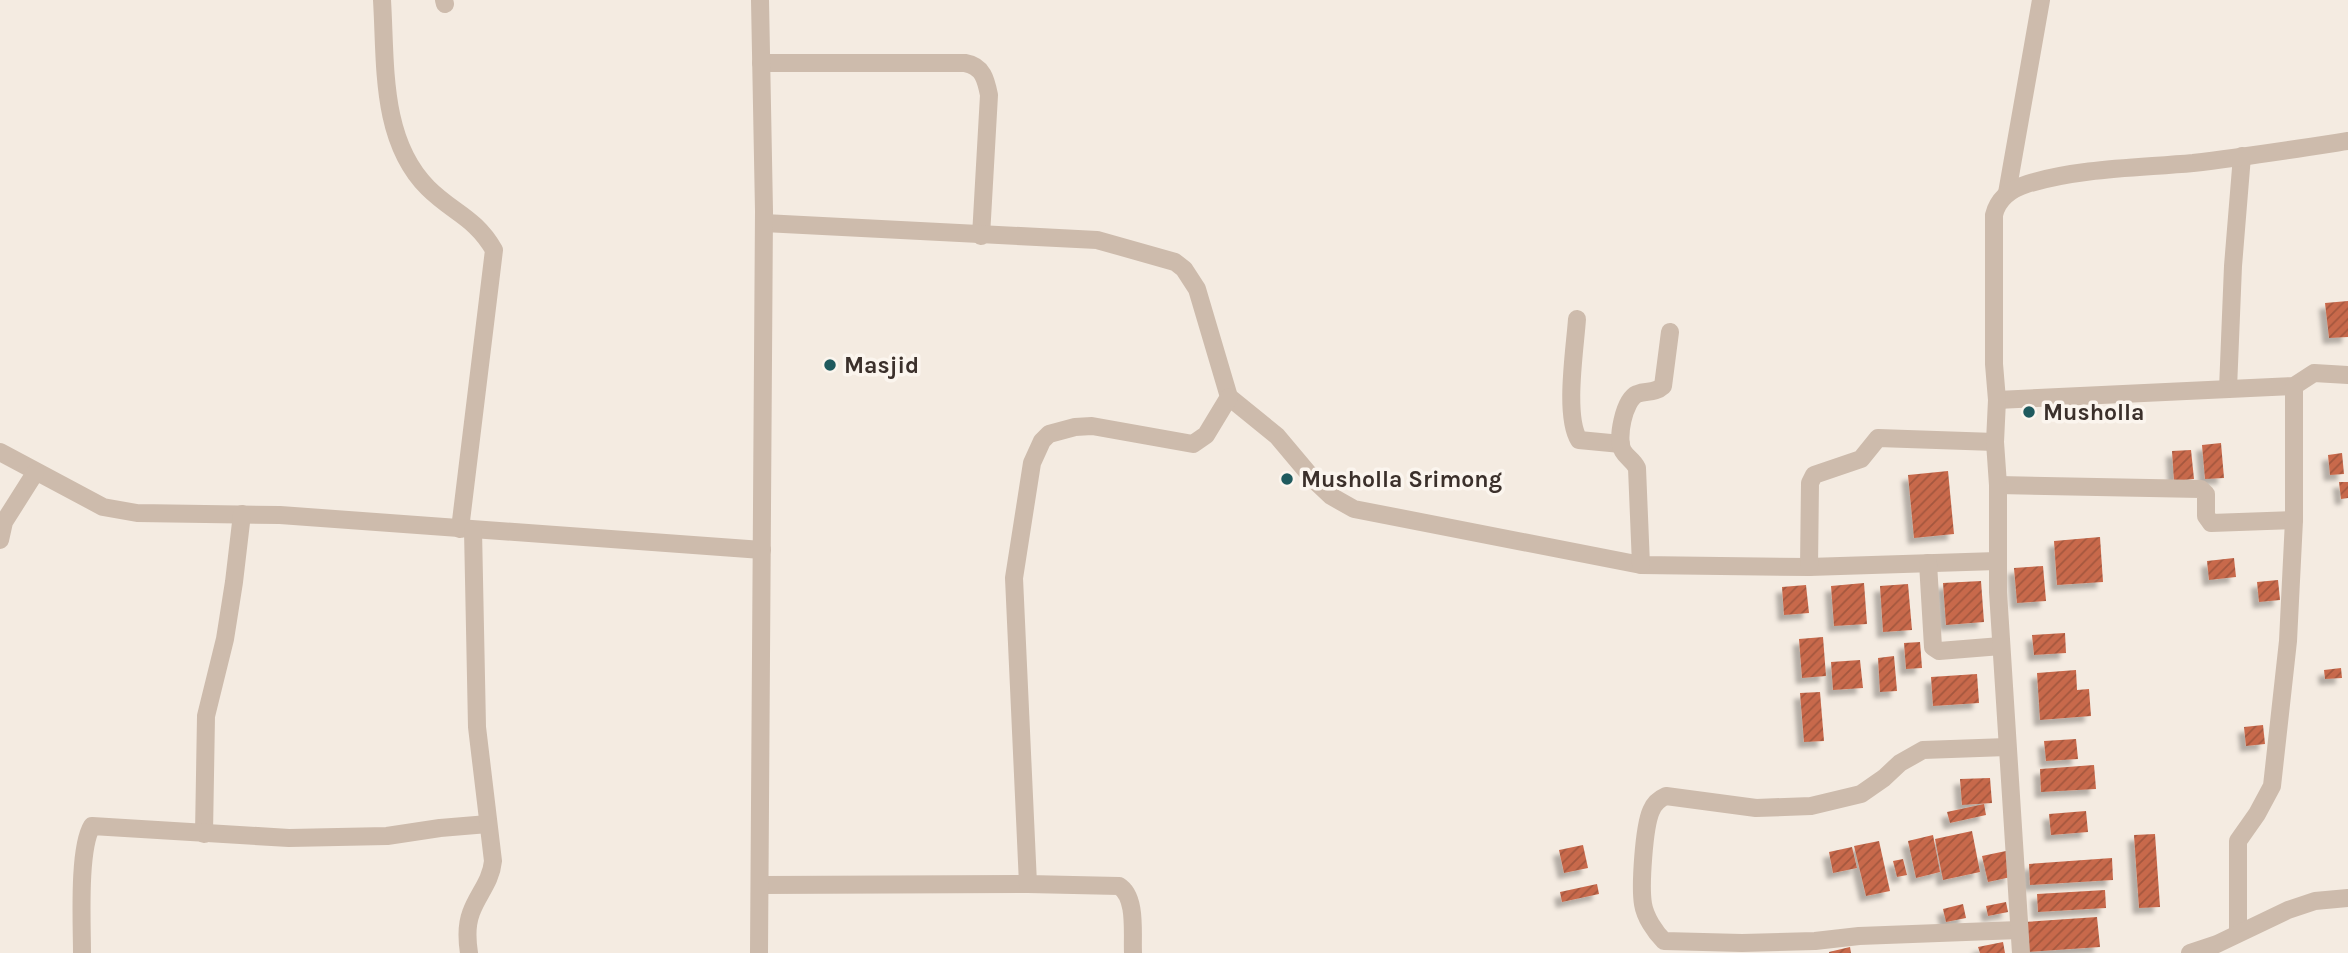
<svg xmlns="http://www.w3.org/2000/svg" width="2348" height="953" viewBox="0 0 2348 953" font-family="Karla,sans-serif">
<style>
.building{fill:url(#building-hatch);filter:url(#shadow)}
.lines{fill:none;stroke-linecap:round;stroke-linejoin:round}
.minor{stroke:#cdbbac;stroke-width:18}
.poi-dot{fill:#1f5a5e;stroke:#fbf5ee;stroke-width:2.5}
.labels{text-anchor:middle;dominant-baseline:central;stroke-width:7;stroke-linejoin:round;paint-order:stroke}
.poi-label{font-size:23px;font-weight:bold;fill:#3b302b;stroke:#fbf5ee;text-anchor:start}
</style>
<defs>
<pattern id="building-hatch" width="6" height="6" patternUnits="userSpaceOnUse" patternTransform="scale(1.75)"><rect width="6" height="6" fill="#c8694b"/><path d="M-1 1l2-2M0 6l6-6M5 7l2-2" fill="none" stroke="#a4573f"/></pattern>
<filter id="shadow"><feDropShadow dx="-6" dy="6" stdDeviation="2" flood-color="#0004"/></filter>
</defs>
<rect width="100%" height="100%" fill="#f4ebe1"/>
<g class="building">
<path d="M2348 301V337L2329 338 2325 303Z"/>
<path d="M2221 443 2224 478 2205 479 2202 445Z"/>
<path d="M2191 450 2194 479 2174 481 2172 451Z"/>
<path d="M2342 453 2344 474 2330 475 2328 455Z"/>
<path d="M1948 471 1954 534 1914 538 1908 475Z"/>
<path d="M2339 482H2348V498L2341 499Z"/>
<path d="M2100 537 2103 582 2057 585 2054 541Z"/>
<path d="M2234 558 2236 577 2209 580 2207 561Z"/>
<path d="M2043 566 2046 601 2017 603 2014 568Z"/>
<path d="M2278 580 2280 600 2259 602 2257 582Z"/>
<path d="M1981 581 1984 622 1946 625 1943 583Z"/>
<path d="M1864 583 1867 624 1834 626 1831 586Z"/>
<path d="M1908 584 1912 630 1883 632 1880 586Z"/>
<path d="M1806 585 1809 613 1784 615 1782 587Z"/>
<path d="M2065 633 2066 653 2034 655 2032 635Z"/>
<path d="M1823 637 1826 676 1802 678 1799 639Z"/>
<path d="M1920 642 1922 668 1906 669 1904 643Z"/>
<path d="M1894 656 1897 691 1880 692 1878 658Z"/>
<path d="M1860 660 1863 688 1833 690 1831 662Z"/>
<path d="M2341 668 2342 678 2325 679 2324 670Z"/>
<path d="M2076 670 2077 690 2089 689 2091 716 2040 720 2037 673Z"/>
<path d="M1977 674 1979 703 1933 706 1931 677Z"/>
<path d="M1820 692 1824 741 1804 742 1800 693Z"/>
<path d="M2263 725 2265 744 2246 746 2244 727Z"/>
<path d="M2076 739 2078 759 2046 761 2044 741Z"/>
<path d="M2094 765 2096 789 2041 792 2040 769Z"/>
<path d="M1990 778 1992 803 1962 805 1960 779Z"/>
<path d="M1984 804 1986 815 1950 823 1947 812Z"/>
<path d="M2086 811 2088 832 2051 835 2049 814Z"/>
<path d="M1972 831 1980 872 1943 880 1935 839Z"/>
<path d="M2155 834 2160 907 2139 908 2134 835Z"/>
<path d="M1933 835 1940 872 1916 878 1908 841Z"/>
<path d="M1879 841 1890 891 1866 896 1854 846Z"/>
<path d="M1583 845 1588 868 1564 873 1559 850Z"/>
<path d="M1852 847 1857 868 1833 873 1829 852Z"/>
<path d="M2006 851 2011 877 1988 882 1982 856Z"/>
<path d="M2112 858 2113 880 2030 885 2029 864Z"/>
<path d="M1903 859 1907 875 1897 877 1893 861Z"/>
<path d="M1597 884 1599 894 1562 902 1560 892Z"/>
<path d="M2105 890 2106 908 2038 912 2037 894Z"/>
<path d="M2006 902 2008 912 1988 916 1986 906Z"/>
<path d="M1963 904 1966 918 1946 922 1943 909Z"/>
<path d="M2097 917 2100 947 2027 952 2025 922Z"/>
<path d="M2003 942 2005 953H1980L1978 947Z"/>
<path d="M1850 947 1851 953H1829V952Z"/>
</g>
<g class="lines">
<g class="minor">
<path d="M382 0C386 64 380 140 428 188 453 213 475 217 494 250L460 529"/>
<path d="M444 0 445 4"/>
<path d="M761 63H965C983 66 986 80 989 95L981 236"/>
<path d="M2007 193 2041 0"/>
<path d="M764 223 1097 240 1175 262 1184 269 1197 289 1229 397 1277 436 1314 480 1331 496 1354 509 1641 565 1809 567 1997 561"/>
<path d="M1577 319C1575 349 1564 416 1579 440L1621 444"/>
<path d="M2228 389 2233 266 2242 156"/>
<path d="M1997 400 2294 386 2314 373 2348 375"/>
<path d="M0 452 103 507 137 513 280 515 762 550"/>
<path d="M1998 485 2201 489 2206 494V516L2211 523 2294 520"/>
<path d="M0 540 4 522 35 473"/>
<path d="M1928 563 1933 647 1939 651 2001 646"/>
<path d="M1641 565 1637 468C1633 460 1627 458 1623 451 1616 439 1624 400 1637 394 1647 390 1654 394 1663 386L1670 332"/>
<path d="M1809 567 1810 483 1814 475 1861 459 1878 438 1995 442"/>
<path d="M2007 747 1923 750 1900 763 1884 778 1861 794 1811 806 1756 808 1666 796C1659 799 1654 803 1651 811 1644 827 1640 886 1643 904 1645 917 1655 932 1664 941L1742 943 1815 941 1859 936 2019 930"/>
<path d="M204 834 206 716 225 639 234 582 242 514"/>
<path d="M760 885 1028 884"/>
<path d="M2238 932V841L2257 814 2272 786 2288 641 2294 520V386"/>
<path d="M82 953C82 924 78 849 92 826L289 838 387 836 440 828 488 824"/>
<path d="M469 953C467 940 466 926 471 913 477 895 491 882 493 861L477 727 473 530"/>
<path d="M759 953 764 211 760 0"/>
<path d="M1133 953C1132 934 1137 897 1119 886L1028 884 1014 578 1032 463 1042 441 1049 434 1075 427 1092 426 1193 444 1206 435 1229 397"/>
<path d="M2021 953 1998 592V485L1995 442 1997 400 1994 364V215C1998 198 2011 189 2027 184 2080 168 2138 168 2193 163 2245 157 2296 149 2348 141"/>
<path d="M2190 953 2217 944 2288 910 2315 901 2348 898"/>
</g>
</g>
<g class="poi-dot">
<circle cx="830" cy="365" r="7"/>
<circle cx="2029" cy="412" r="7"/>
<circle cx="1287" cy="479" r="7"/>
</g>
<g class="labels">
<g class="poi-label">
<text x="844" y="365">Masjid</text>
<text x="2043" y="412">Musholla</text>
<text x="1301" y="479">Musholla Srimong</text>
</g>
</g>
</svg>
